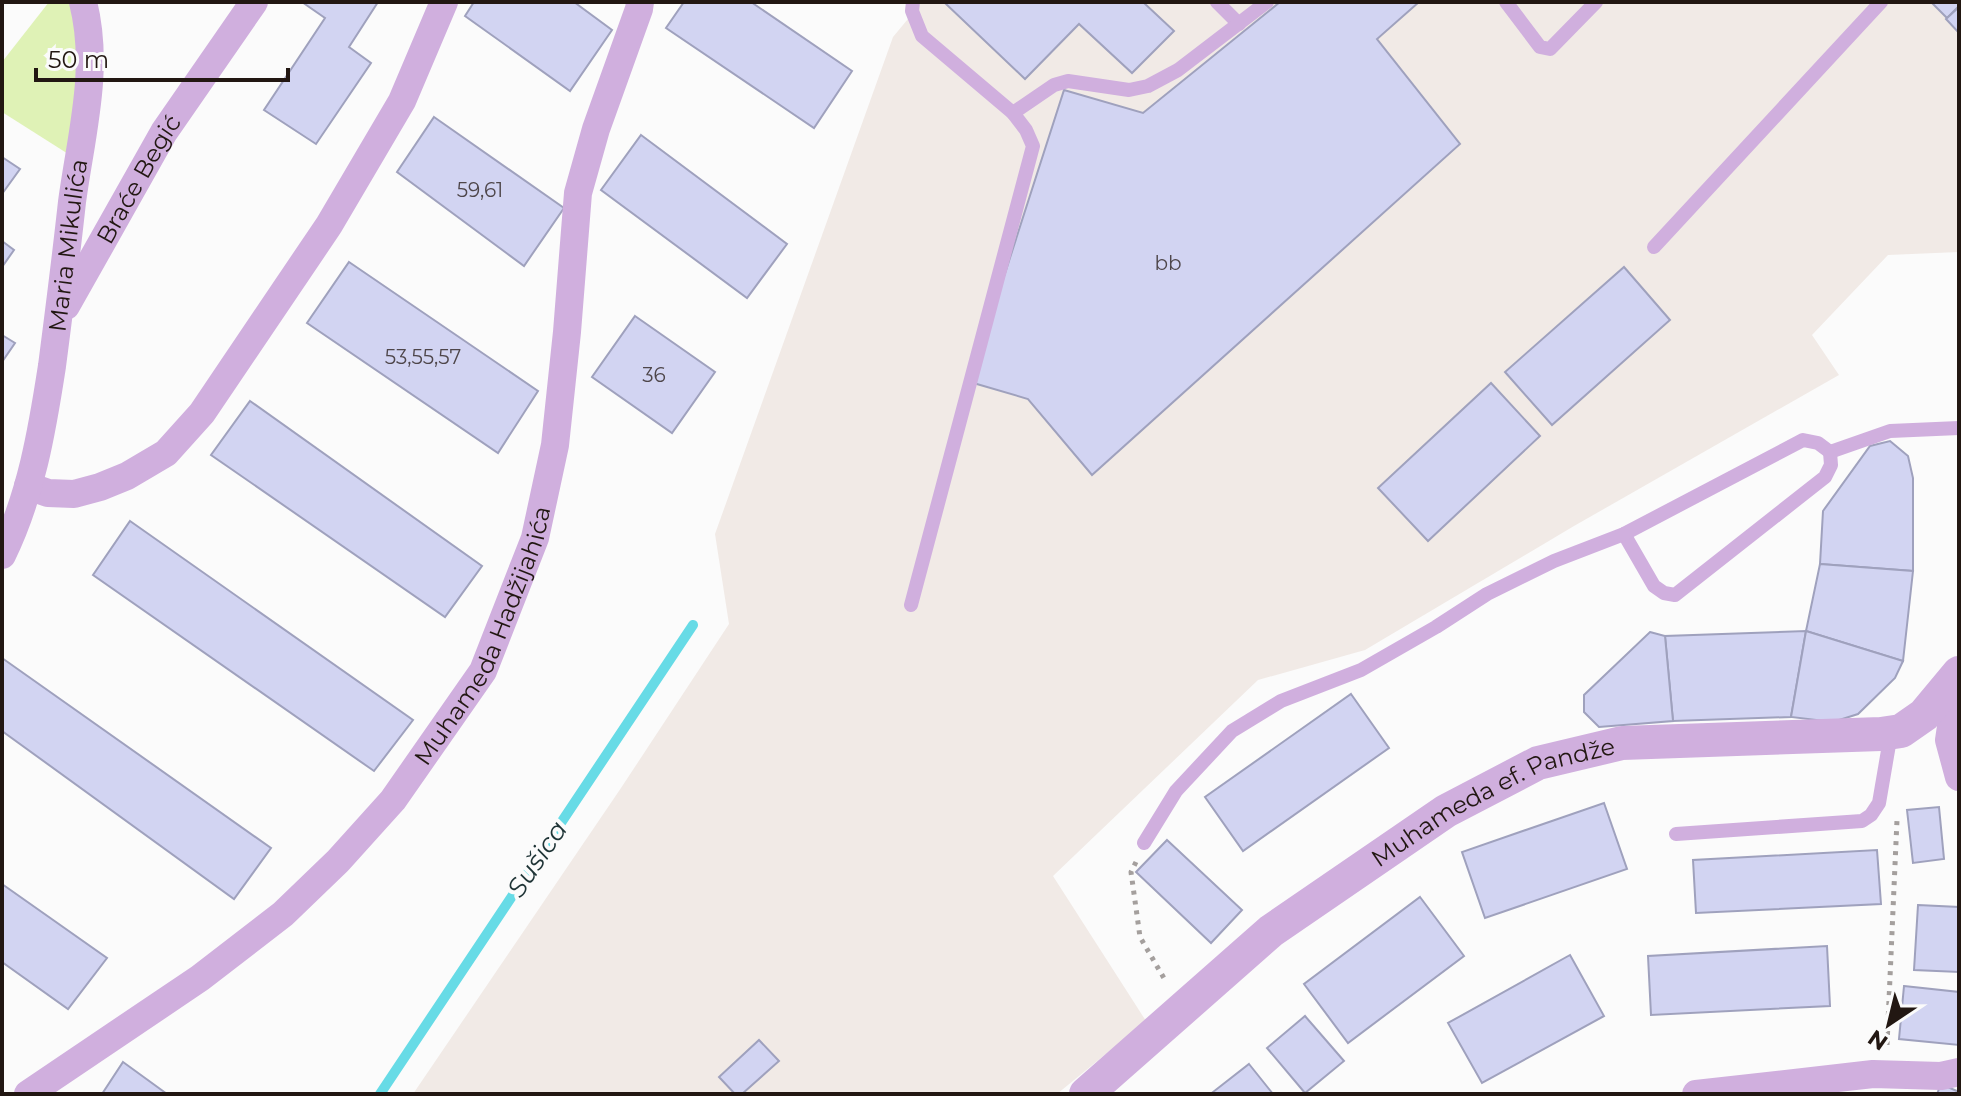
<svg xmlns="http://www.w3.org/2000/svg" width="1961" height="1096" viewBox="0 0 1961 1096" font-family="Montserrat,sans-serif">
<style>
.built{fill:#f1eae6}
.green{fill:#dff2b6}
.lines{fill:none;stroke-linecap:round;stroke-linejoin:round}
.stream{stroke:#67dbe6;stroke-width:10}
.building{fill:#d2d4f2;stroke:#9fa1bd;stroke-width:2}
.path{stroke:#a49f9d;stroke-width:5;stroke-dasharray:4 6;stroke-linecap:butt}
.service{stroke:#d0afde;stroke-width:14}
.minor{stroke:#d0afde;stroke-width:28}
.tertiary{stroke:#d0afde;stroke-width:34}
.labels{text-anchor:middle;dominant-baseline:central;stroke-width:8;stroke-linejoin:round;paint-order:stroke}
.number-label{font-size:20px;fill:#4e464a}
.street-label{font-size:24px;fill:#221712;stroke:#fbfbfb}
.water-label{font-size:26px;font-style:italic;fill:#1e3335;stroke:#fbfbfb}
</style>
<rect width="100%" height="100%" fill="#fbfbfb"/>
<path class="built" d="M922 2H1959V252L1888 255 1812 335 1839 375 1574 526 1365 650 1258 680 1053 876 1146 1021 1057 1094H413L621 788 729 624 715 534 893 37Z"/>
<path class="green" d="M49 2H80L84 164 2 112V62Z"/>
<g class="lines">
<path class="stream" d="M380 1094 693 625"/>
</g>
<g class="building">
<path d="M302 2H378L349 47 371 63 316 144 264 110 325 18Z"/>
<path d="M474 2H574L612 30 570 91 465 16Z"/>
<path d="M684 2H751L852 71 814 128 666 28Z"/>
<path d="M948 2H1143L1174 31 1132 73 1079 24 1025 79 946 4Z"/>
<path d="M1280 2H1419L1377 39 1460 144 1092 475 1028 399 970 382 1064 90 1143 113Z"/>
<path d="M1931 2H1959V6L1947 18Z"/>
<path d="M1959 7V33L1946 19Z"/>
<path d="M434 117 564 208 524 266 397 172Z"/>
<path d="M641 135 787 244 747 298 601 190Z"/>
<path d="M2 157 20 169 2 194Z"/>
<path d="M2 241 14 250 2 267Z"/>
<path d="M349 262 538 391 498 453 307 323Z"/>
<path d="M1624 267 1670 320 1552 425 1505 372Z"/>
<path d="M635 316 715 372 672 433 592 377Z"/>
<path d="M2 335 15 343 2 362Z"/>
<path d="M1491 383 1540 436 1428 541 1378 488Z"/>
<path d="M250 401 482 566 445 617 211 455Z"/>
<path d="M1890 441 1908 456 1913 478V571L1820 564 1823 511 1870 446Z"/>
<path d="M130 521 413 720 374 771 93 575Z"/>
<path d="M1820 564 1913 571 1903 661 1806 631Z"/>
<path d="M1806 631 1791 717 1673 721 1665 636Z"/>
<path d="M1806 631 1903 661 1895 678 1858 714 1833 722 1791 717Z"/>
<path d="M1650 632 1665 636 1673 721 1599 727 1584 712V695Z"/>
<path d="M2 658 271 848 234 899 2 731Z"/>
<path d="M1351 694 1389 748 1243 851 1205 797Z"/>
<path d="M1604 803 1627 869 1485 918 1462 852Z"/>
<path d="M1939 807 1944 859 1913 863 1907 810Z"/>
<path d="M1167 840 1242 910 1211 943 1136 872Z"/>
<path d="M1877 850 1881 904 1696 913 1693 860Z"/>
<path d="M2 884 107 958 68 1009 2 962Z"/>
<path d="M1420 897 1464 956 1348 1043 1304 984Z"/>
<path d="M1918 905 1959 907V972L1914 970Z"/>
<path d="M1827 946 1830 1006 1651 1015 1648 956Z"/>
<path d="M1570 955 1604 1016 1482 1083 1448 1023Z"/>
<path d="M1904 986 1959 992V1045L1899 1039Z"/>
<path d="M1305 1016 1344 1061 1305 1093 1267 1048Z"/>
<path d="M759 1040 779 1061 742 1094H735L719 1077Z"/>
<path d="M123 1062 167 1094H102Z"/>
<path d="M1249 1064 1273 1094H1215L1213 1092Z"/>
<path d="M1941 1084 1959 1092V1094H1937Z"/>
</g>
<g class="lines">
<g class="path">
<path d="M1136 862 1131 872 1140 937 1165 980"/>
<path d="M1887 1045 1897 820"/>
</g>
<g class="service">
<path d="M1217 2 1239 24"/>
<path d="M1506 2 1540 47 1550 49 1596 2"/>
<path d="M1013 113 1054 85 1068 81 1129 90 1148 86 1178 70 1267 2"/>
<path d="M1654 247 1881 2"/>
<path d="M1624 534 1654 586 1664 593 1675 595 1825 477 1831 465 1830 452"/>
<path d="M911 605 1033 146 1026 130 1013 113 922 36 912 11 913 2"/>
<path d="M1676 834 1862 821 1871 815 1879 803 1891 733"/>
<path d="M1144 843 1176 791 1232 731 1281 701 1361 670 1436 627 1487 594 1554 561 1624 534 1803 440 1818 443 1830 452 1890 431 1959 428"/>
</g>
<g class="minor">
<path id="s1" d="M66 306 164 132 254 2"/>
<path d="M28 486 48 493 74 494 100 487 127 476 166 453 202 413 329 225 402 101 444 2"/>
<path id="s2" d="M2 555C31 496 42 431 52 366 59 312 66 257 72 202 81 135 100 69 83 2"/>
<path d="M1959 673 1949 740 1959 777"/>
<path id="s3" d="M28 1094 200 978 283 914 338 861 393 800 483 671 535 538 555 445 567 332 578 193 596 129 639 9 640 2"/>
<path d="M1696 1094 1873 1074 1941 1076 1959 1072"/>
</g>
<path class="tertiary" id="s4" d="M1086 1094 1271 931 1446 811 1538 763 1622 743 1881 734 1901 731 1924 715 1959 673"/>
</g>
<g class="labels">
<g class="number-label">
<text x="480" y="190">59,61</text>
<text x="1168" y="263">bb</text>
<text x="423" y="357">53,55,57</text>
<text x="654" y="375">36</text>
</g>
<g class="street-label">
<text stroke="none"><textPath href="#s1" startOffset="146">Braće Begić</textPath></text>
<text stroke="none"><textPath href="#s2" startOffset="318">Maria Mikulića</textPath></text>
<text stroke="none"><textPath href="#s3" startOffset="660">Muhameda Hadžijahića</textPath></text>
<text stroke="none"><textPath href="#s4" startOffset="506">Muhameda ef. Pandže</textPath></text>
</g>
<g class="water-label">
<text transform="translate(537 859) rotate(-56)">Sušica</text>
</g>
</g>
<rect width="1961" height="1096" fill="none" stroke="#221712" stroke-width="8"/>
<g transform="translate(1889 1024) rotate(215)" stroke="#fbfbfb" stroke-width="6" paint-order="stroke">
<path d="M0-6L14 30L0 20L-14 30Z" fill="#221712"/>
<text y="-12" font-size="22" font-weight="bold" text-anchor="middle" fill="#221712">N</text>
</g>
<path d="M36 68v12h252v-12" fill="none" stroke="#221712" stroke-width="4"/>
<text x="48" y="68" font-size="24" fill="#221712" stroke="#fbfbfb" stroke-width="6" paint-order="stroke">50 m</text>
</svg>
